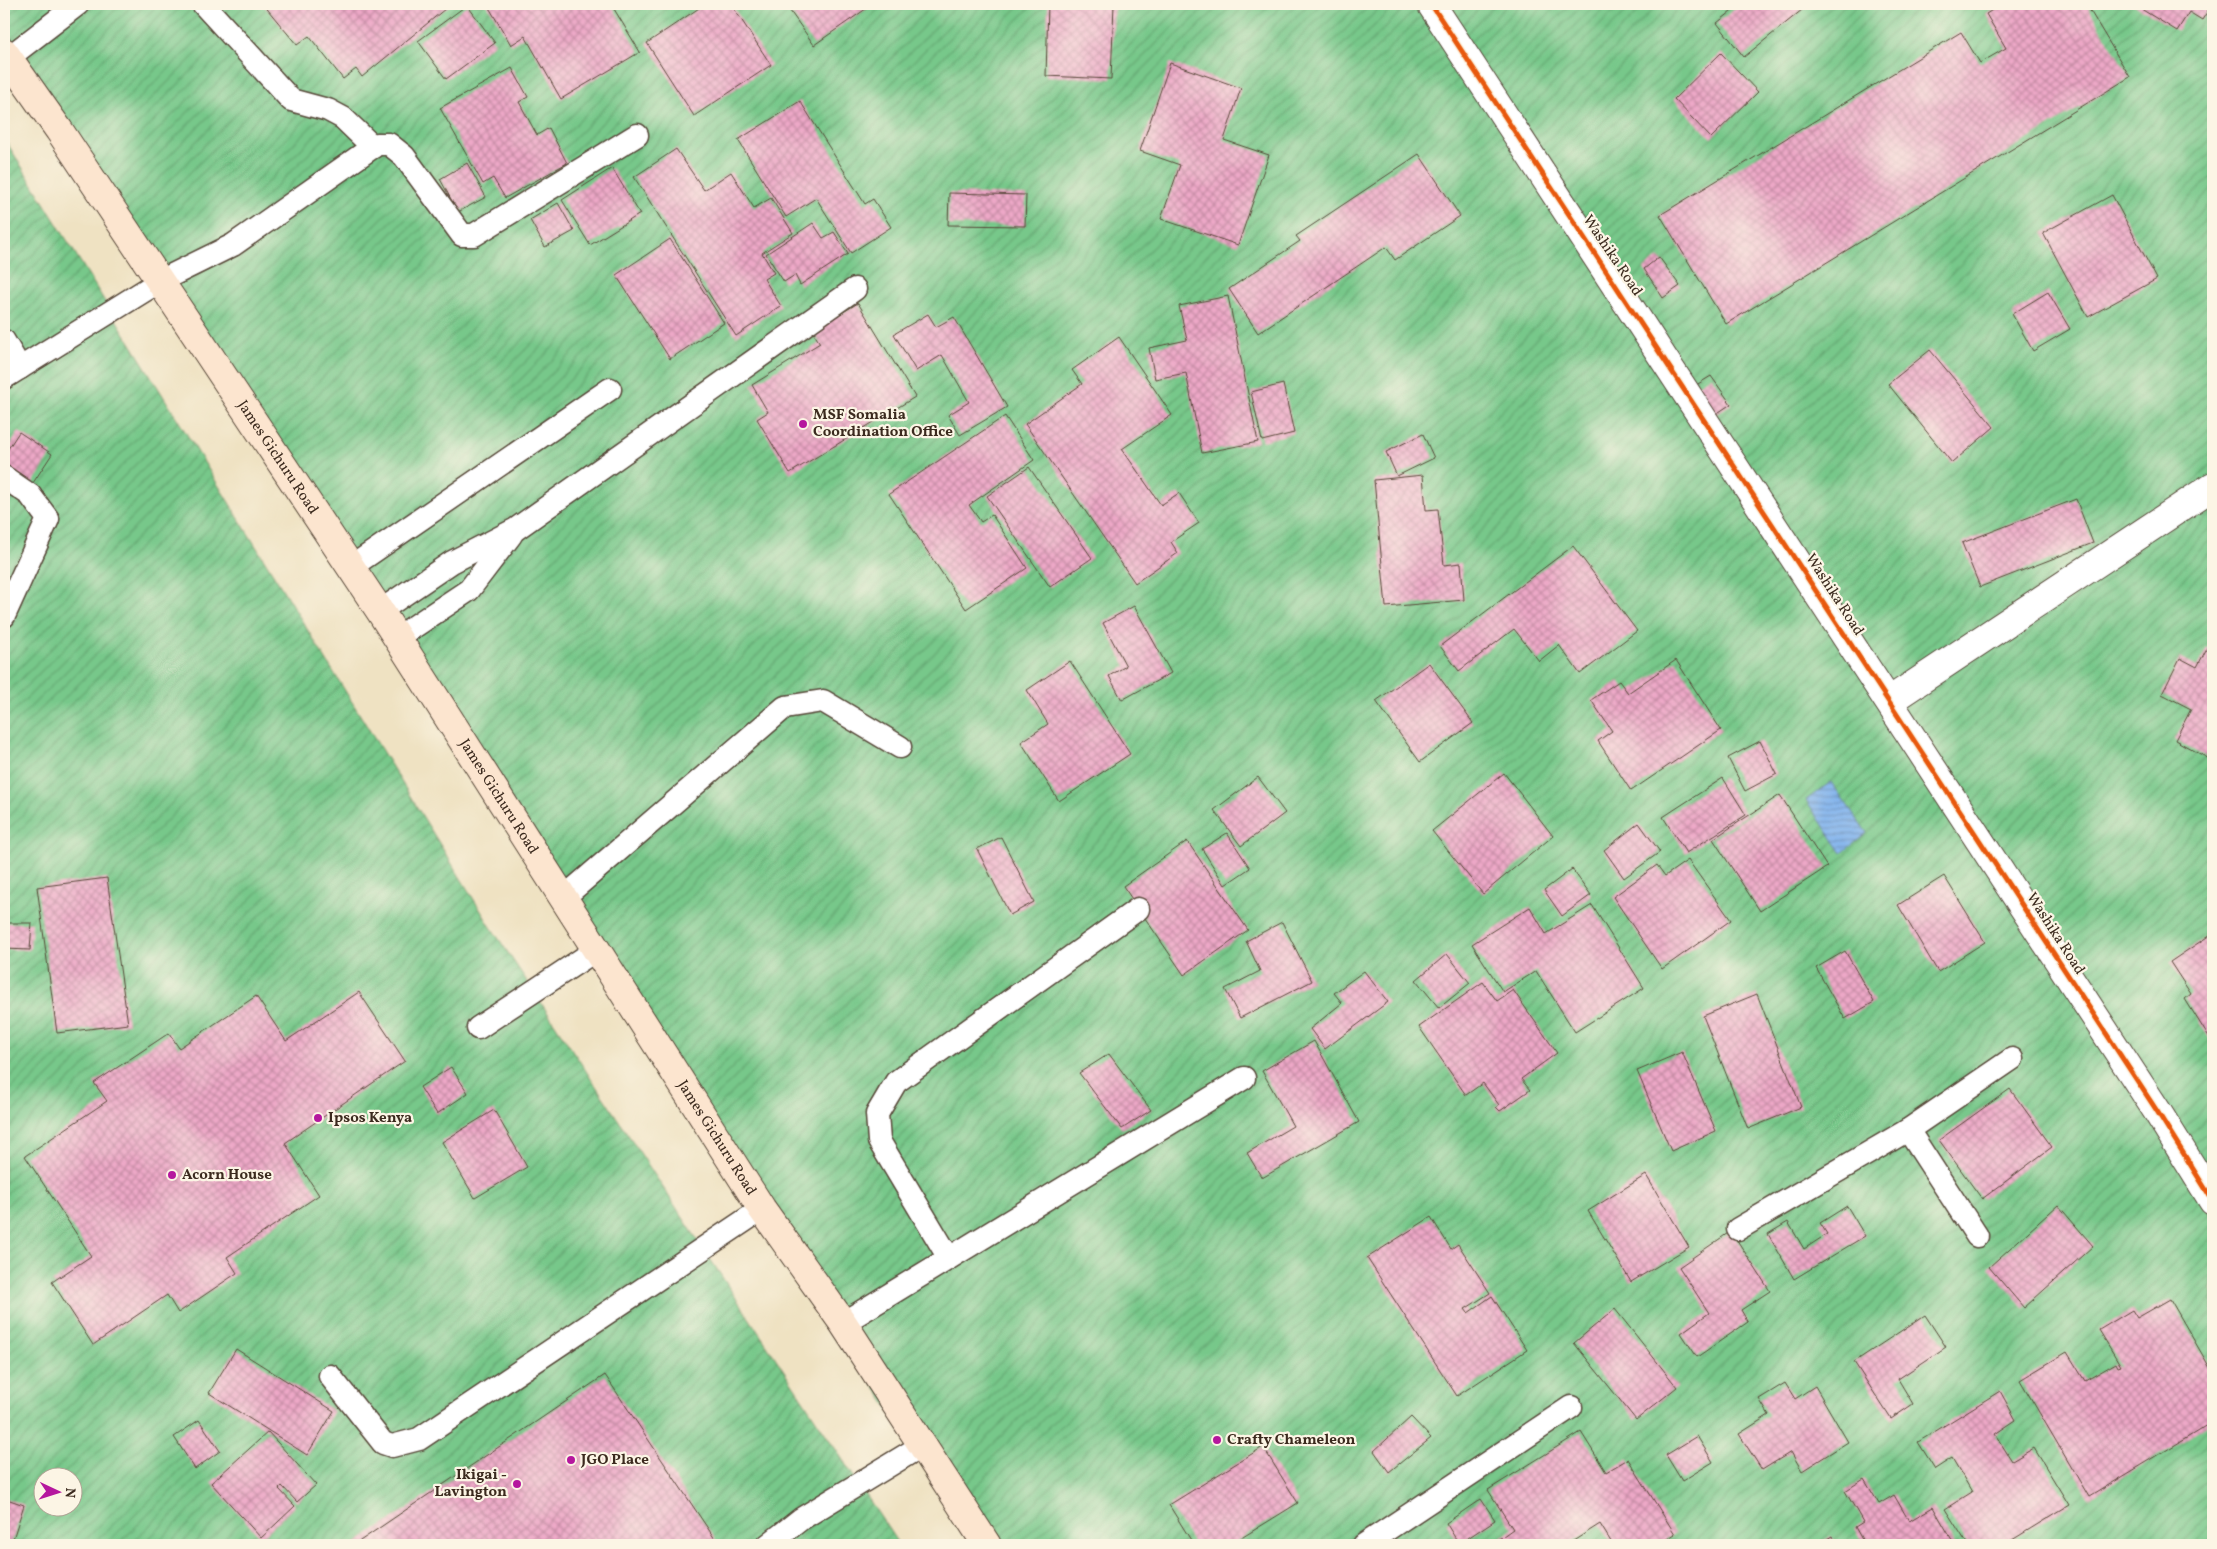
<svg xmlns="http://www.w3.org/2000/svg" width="2217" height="1549" viewBox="0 0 2217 1549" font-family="Vollkorn,serif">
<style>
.garden{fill:url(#garden-furrows);stroke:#597954;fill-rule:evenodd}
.water{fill:url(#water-rules);stroke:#5e6e86}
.building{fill:url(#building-cross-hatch)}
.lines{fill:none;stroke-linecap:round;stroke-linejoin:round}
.service-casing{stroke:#564637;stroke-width:25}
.minor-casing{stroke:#564637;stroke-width:30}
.secondary-casing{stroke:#564637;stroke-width:30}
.service{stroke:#fff;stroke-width:22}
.minor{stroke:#fff;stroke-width:28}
.secondary{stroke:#fce5cf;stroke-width:28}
.cycleway-casing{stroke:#fcf5e5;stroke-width:8}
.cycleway{stroke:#e8590c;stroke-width:5}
.poi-dot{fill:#b5179e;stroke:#fcf5e5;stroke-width:2}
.labels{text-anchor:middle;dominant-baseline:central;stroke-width:4.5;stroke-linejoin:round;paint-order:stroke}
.street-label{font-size:15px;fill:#3b2a1e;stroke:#fcf5e5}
.poi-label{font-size:15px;font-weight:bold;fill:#3b2a1e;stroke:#fcf5e5;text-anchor:start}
</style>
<defs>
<pattern id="garden-furrows" width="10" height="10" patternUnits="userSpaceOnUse" patternTransform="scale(1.25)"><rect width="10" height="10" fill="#77c88a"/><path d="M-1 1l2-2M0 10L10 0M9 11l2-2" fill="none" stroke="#63a370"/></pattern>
<pattern id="water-rules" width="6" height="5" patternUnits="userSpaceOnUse" patternTransform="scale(1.25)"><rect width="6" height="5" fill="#81b3ed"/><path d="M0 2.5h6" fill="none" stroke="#6b92bf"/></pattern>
<pattern id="building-cross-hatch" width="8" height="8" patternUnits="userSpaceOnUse" patternTransform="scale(1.25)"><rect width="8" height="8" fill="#eda8c7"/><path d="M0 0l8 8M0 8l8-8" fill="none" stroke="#c189a1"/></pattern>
</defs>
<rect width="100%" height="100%" fill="#fcf5e5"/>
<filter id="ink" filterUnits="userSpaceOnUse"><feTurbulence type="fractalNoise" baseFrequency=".02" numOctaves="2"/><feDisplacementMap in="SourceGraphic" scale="10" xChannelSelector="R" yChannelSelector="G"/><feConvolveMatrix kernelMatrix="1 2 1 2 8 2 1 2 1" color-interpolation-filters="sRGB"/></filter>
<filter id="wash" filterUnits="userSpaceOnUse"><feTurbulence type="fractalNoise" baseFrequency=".0096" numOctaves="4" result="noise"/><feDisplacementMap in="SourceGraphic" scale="20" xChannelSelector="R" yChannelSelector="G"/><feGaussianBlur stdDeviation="1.12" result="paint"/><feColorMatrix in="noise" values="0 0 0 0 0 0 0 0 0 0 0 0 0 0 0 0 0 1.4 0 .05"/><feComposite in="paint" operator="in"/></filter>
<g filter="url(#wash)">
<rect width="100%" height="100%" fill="#efe2c2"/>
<g class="garden">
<path d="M4 4H2213V1545H977L4 40Z"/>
<path d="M4 138 489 924 899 1545H4ZM42 1476H72V1506H42Z"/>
</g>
<path class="water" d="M1831 782 1867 833 1842 853 1806 800Z"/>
<g id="blocks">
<g class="building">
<path d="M263 4H451L362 77 356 69 343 79 309 36 297 45Z"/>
<path d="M487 4H611L640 52 561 99 525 36 511 45Z"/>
<path d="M705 4H731L771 65 694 116 647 43Z"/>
<path d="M785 4H873L814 45Z"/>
<path d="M1048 4H1114L1111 79 1046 76Z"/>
<path d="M1741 4H1807L1808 5 1744 57 1717 23Z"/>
<path d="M2002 4H2086L2130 77 1726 324 1660 215 1961 32 1980 63 2006 48 1986 14Z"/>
<path d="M2133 4H2212L2202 20 2189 12 2177 31Z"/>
<path d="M467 5 495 43 446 79 418 41Z"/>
<path d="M1721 53 1758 92 1711 138 1674 99Z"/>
<path d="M1170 63 1241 88 1224 140 1269 155 1238 245 1161 219 1180 165 1140 151Z"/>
<path d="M512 68 528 97 519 102 537 135 549 128 567 163 505 198 493 178 483 184 440 108Z"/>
<path d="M800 101 865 204 873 199 891 227 851 253 816 198 786 217 738 140Z"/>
<path d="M676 149 704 190 731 172 754 208 771 198 793 233 762 253 774 273 764 279 781 306 736 336 634 177Z"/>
<path d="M1419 154 1460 216 1395 260 1386 247 1258 333 1229 289 1300 241 1296 236Z"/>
<path d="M467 163 486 197 458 212 440 179Z"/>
<path d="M612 168 640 214 590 245 562 200Z"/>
<path d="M949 193 1026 195 1025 226 948 225Z"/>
<path d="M2112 195 2157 279 2088 317 2043 233Z"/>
<path d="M558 203 574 231 545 247 530 220Z"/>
<path d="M813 223 823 238 834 232 848 254 800 285 795 275 784 282 766 254Z"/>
<path d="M670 239 724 323 670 359 616 275Z"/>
<path d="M1659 257 1680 286 1663 298 1644 269Z"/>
<path d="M2048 292 2070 329 2033 351 2012 314Z"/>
<path d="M1228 296 1258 442 1202 453 1186 373 1155 379 1149 348 1187 340 1179 306Z"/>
<path d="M858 303 915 397 790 473 757 419 768 412 752 385 820 343 812 331Z"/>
<path d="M928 314 936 327 954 317 1007 407 960 435 948 415 969 402 942 355 916 371 894 334Z"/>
<path d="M1119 337 1172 415 1122 449 1161 505 1179 493 1199 523 1171 542 1178 553 1135 583 1025 424 1082 384 1072 370Z"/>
<path d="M1930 350 1994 427 1952 463 1888 384Z"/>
<path d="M1711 376 1731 404 1713 416 1693 387Z"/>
<path d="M1283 384 1294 433 1262 441 1251 392Z"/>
<path d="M1005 416 1034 460 969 505 981 522 992 515 1027 568 966 609 889 494Z"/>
<path d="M19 432 52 454 31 486 4 467V455Z"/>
<path d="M1423 434 1434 458 1397 476 1386 452Z"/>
<path d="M1029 467 1092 558 1050 587 987 496Z"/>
<path d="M1423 475 1426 510 1438 509 1444 565 1461 563 1464 600 1386 607 1374 480Z"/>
<path d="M2076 499 2093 543 1980 587 1962 543Z"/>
<path d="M1573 546 1637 631 1580 674 1559 645 1539 661 1514 629 1459 671 1440 646Z"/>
<path d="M1134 606 1171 673 1122 700 1109 676 1126 666 1103 623Z"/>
<path d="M2207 648 2213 651V761L2175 740 2191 709 2162 694 2180 658 2197 667Z"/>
<path d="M1676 660 1721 730 1631 791 1598 741 1612 731 1591 700 1619 681 1628 693Z"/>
<path d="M1070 661 1130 754 1059 801 1021 742 1048 724 1027 690Z"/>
<path d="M1429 663 1473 723 1420 762 1376 701Z"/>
<path d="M1760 741 1777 774 1745 791 1728 758Z"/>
<path d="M1504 773 1553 836 1483 894 1432 831Z"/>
<path d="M1258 777 1285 813 1241 846 1214 810Z"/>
<path d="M1723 778 1746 815 1686 853 1663 817Z"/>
<path d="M1780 795 1827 867 1760 911 1713 839Z"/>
<path d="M1639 823 1660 852 1624 878 1604 850Z"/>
<path d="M1227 833 1250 868 1225 885 1202 849Z"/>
<path d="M1001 837 1034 902 1010 915 977 849Z"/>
<path d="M1187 841 1248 930 1184 975 1123 886Z"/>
<path d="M1688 860 1731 920 1662 969 1613 897 1657 865 1665 876Z"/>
<path d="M1572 869 1591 895 1562 916 1544 890Z"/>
<path d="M1944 876 1985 942 1938 972 1898 905Z"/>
<path d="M107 878 128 1024 57 1033 37 887Z"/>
<path d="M1592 905 1644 988 1575 1032 1536 971 1503 992 1472 944 1530 907 1546 934Z"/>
<path d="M1282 922 1312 981 1240 1018 1225 989 1260 971 1246 941Z"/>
<path d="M4 923H32L30 950 4 949Z"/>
<path d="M2213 933V1044L2185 999 2191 994 2170 962Z"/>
<path d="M1845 951 1874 1002 1845 1019 1816 968Z"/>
<path d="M1447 954 1470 983 1439 1008 1416 980Z"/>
<path d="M1364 971 1388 1002 1325 1049 1310 1029 1342 1003 1334 993Z"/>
<path d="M1483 982 1497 1001 1513 990 1557 1053 1521 1079 1530 1090 1500 1111 1496 1107 1499 1105 1483 1083 1466 1095 1419 1027Z"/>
<path d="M359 992 405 1061 285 1143 319 1195 227 1257 237 1273 178 1313 167 1295 93 1345 52 1282 91 1256 25 1156 107 1101 94 1083 169 1033 179 1048 256 996 286 1041Z"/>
<path d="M1757 994 1801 1107 1748 1129 1703 1016Z"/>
<path d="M1314 1041 1359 1122 1262 1178 1247 1153 1293 1126 1262 1071Z"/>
<path d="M1682 1052 1716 1131 1671 1151 1637 1071Z"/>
<path d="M1109 1054 1151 1110 1122 1129 1079 1073Z"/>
<path d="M451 1067 468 1093 437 1114 420 1087Z"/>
<path d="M2010 1089 2052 1147 1982 1199 1939 1140Z"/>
<path d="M494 1110 527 1167 475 1198 442 1142Z"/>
<path d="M1646 1175 1689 1247 1631 1282 1588 1211Z"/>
<path d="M2058 1205 2093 1246 2024 1308 1989 1267Z"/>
<path d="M1847 1206 1865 1236 1794 1279 1768 1234 1788 1222 1804 1249 1827 1234 1820 1223Z"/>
<path d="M1431 1217 1451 1249 1458 1244 1490 1293 1465 1309 1468 1313 1492 1296 1527 1350 1457 1396 1367 1258Z"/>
<path d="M1731 1231 1770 1291 1741 1310 1748 1322 1697 1357 1681 1333 1709 1313 1679 1267Z"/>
<path d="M2170 1299 2213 1373V1422L2089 1497 2020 1380 2067 1352 2085 1381 2116 1363 2118 1367 2121 1366 2099 1330 2132 1310 2137 1318Z"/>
<path d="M1615 1309 1677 1387 1636 1420 1574 1343Z"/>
<path d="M1925 1315 1946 1347 1898 1379 1913 1404 1891 1419 1854 1362Z"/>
<path d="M236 1349 334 1411 307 1455 209 1393Z"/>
<path d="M605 1375 719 1545H354Z"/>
<path d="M1785 1383 1795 1399 1815 1386 1848 1442 1802 1471 1791 1452 1762 1470 1739 1434 1769 1415 1759 1399Z"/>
<path d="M2000 1391 2016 1420 1995 1434 2012 1461 2034 1448 2069 1505 2004 1545H1968L1945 1509 1972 1492 1952 1458 1935 1469 1918 1442Z"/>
<path d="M1411 1417 1431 1438 1389 1472 1374 1451Z"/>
<path d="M199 1420 220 1451 195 1469 174 1437Z"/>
<path d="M268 1432 316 1485 297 1502 282 1486 279 1489 295 1506 261 1538 211 1483Z"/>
<path d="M1581 1432 1606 1472 1628 1459 1675 1534 1657 1545H1613L1600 1524 1567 1545H1503L1499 1539 1513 1529 1488 1490Z"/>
<path d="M1697 1436 1713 1462 1682 1481 1666 1455Z"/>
<path d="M1263 1447 1298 1503 1230 1545H1194L1169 1505Z"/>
<path d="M1864 1479 1879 1504 1894 1495 1909 1521 1933 1507 1955 1545H1865L1855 1527 1863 1522 1845 1491Z"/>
<path d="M4 1498 24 1505 11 1545H4Z"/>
<path d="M1481 1499 1495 1520 1459 1544 1446 1523Z"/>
<path d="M1832 1536 1838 1545H1817Z"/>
</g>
</g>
</g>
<g filter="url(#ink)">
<use href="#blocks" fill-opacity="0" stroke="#564637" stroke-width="1"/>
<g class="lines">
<defs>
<g id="service">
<path d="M203 4 291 100 328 110 343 118 373 147"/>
<path d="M8 58 78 4"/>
<path d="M4 341 20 368"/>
<path d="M4 378 160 281 233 245 377 144H389L404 156 462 235H474L637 135"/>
<path d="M4 477 30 495 48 519 4 616"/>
<path d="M351 567 610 389"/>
<path d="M380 611 452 562 516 529 855 289"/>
<path d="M397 638 469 590 511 535"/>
<path d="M562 899 785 707 823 701 900 747"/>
<path d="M478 1028 596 950"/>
<path d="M1908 1130 1977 1236"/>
<path d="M1738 1229 1908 1130 2012 1059"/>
<path d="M949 1258 879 1141 877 1114 896 1082 1138 909"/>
<path d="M843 1323 1244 1078"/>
<path d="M330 1376 383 1443 392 1446 419 1439 762 1209"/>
<path d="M768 1545 801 1519 921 1446"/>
<path d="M1364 1545 1571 1407"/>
</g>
<g id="minor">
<path d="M1431 4 2157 1111 2213 1201"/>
<path d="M1889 701 2213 486"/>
</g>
<g id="secondary">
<path id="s1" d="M4 52 59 130 380 611 762 1209 843 1323 987 1545"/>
</g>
</defs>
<use href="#service" class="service-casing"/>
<use href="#minor" class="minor-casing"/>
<use href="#secondary" class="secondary-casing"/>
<use href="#service" class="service"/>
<use href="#minor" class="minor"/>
<use href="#secondary" class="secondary"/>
<defs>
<path id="cycleway" d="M1431 4 2157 1111 2213 1201"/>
</defs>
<use href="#cycleway" class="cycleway-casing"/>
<use href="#cycleway" class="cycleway"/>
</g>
</g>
<g class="poi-dot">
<circle cx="803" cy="424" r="5"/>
<circle cx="318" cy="1118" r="5"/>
<circle cx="172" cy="1175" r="5"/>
<circle cx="1217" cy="1440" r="5"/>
<circle cx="571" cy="1460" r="5"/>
<circle cx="517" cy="1484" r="5"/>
</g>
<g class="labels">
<g class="street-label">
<text transform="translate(1612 256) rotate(56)">Washika Road</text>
<text stroke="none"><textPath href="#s1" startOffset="489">James Gichuru Road</textPath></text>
<text transform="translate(1834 595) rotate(57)">Washika Road</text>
<text stroke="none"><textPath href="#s1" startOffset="894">James Gichuru Road</textPath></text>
<text transform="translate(2055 934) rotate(57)">Washika Road</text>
<text stroke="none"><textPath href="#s1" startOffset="1299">James Gichuru Road</textPath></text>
</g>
<g class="poi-label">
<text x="813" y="415">MSF Somalia<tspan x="813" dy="17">Coordination Office</tspan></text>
<text x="328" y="1118">Ipsos Kenya</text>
<text x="182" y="1175">Acorn House</text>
<text x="1227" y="1440">Crafty Chameleon</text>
<text x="581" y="1460">JGO Place</text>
<text x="507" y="1475" text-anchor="end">Ikigai -<tspan x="507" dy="17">Lavington</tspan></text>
</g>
</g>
<rect width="2217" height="1549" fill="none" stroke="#fcf5e5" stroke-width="20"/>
<g transform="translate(58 1492) rotate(94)"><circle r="24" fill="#fcf5e5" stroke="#afa495"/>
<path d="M0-4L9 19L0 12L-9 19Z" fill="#b5179e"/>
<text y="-8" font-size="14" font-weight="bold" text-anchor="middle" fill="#3b2a1e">N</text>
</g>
</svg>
